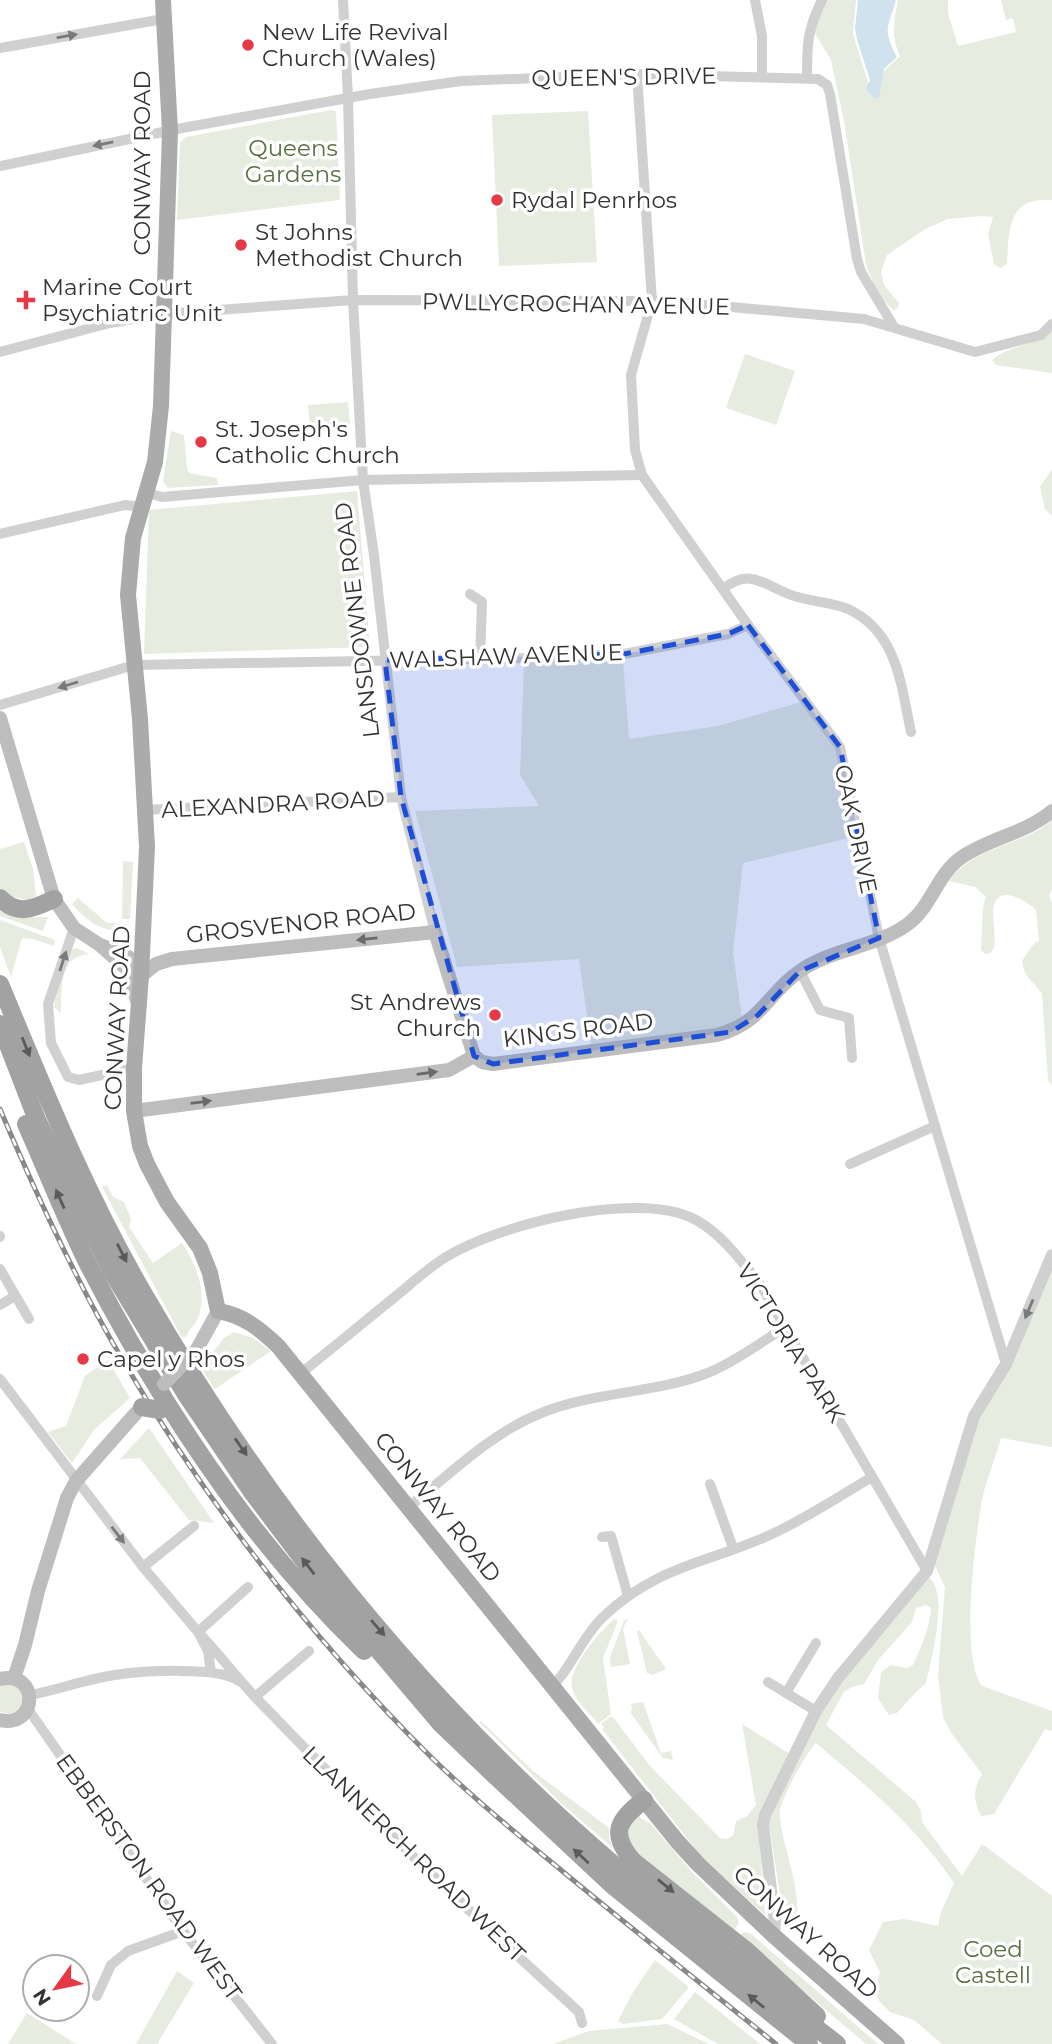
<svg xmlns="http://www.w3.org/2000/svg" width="1052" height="2044" viewBox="0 0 1052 2044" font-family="Montserrat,sans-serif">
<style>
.green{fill:#e6ecdf}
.water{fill:#cfe2ee}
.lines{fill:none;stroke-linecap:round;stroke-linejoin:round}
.minor{stroke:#d0d0d0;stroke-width:10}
.tertiary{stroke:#d0d0d0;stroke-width:12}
.secondary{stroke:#bdbdbd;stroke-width:14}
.primary{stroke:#ababab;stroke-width:16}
.trunk{stroke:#a2a2a2;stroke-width:18}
.rail-casing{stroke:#888;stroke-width:5}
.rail{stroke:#fff;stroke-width:2.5;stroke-dasharray:8;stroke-linecap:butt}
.secondary-bridge{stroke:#bdbdbd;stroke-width:14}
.trunk-bridge{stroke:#a2a2a2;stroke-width:18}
.oneway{fill:#7a7a7a}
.oneway2{fill:#6a6a6a}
.oneway3{fill:#5a5a5a}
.marked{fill:#1d4ed8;fill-opacity:0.2;stroke:#1d4ed8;stroke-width:5;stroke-dasharray:14 9;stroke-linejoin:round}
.poi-dot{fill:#e63946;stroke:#fff;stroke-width:2.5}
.labels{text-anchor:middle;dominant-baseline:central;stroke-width:7;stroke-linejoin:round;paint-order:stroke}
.poi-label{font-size:23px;fill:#333;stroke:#fff;text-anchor:start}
.street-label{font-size:23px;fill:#333;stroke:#fff}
.park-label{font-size:23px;fill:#56703f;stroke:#fff}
</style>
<rect width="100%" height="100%" fill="#fff"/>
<g class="green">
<path d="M823 0H856L853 34 872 95 882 73 900 56C891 37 894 20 898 0H948V13L958 46 1016 32 1013 18 1006 20 1001 0H1052V200C1007 196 1009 230 1007 264L1000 268 994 264 988 234 993 217 982 216 948 219 925 229 887 255 881 272 884 285 899 303 898 308 894 310C879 299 872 281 866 264L844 121 831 60 810 25Z"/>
<path d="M331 110 336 111 340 200 177 220 180 143 186 137Z"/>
<path d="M588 111 597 262 499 266 492 115Z"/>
<path d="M1052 332V373L996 365 992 360C1009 346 1034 345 1052 332Z"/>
<path d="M745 354 795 371 776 425 726 408Z"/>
<path d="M348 402 350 425 310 428 308 405Z"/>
<path d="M171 431 184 435 187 468 189 473 217 478 218 485 168 488 163 481Z"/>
<path d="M1052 469V516L1045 509 1040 487Z"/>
<path d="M357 491 370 647 144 654 149 510Z"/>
<path d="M623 660 629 739 718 726 805 701 840 747 858 836 743 863 733 952 743 1025 592 1051 579 959 457 967 415 811 539 806 520 775 524 661Z"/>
<path d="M1052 821V890L1049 895 1052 904V1085L1048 1080 1042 994C1033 980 1025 980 1022 961L1035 942 1039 941 1036 910C1023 898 994 882 993 913 993 925 996 936 994 948L990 953 985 954 981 950 983 907 986 897 975 887 949 881C973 847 1020 846 1052 821Z"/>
<path d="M24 842 33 869 36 896 27 900 9 896 0 888V849Z"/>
<path d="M123 861 133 862 130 919H122Z"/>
<path d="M78 898 107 923 129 924 125 932C100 930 89 923 72 904Z"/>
<path d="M0 907C19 922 27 916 48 917L43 931 0 916Z"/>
<path d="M0 920 55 940 54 946 33 939 22 938 11 977 0 947Z"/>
<path d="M77 948 90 954C58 955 62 989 61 1013L54 1007 55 1000 70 950Z"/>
<path d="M107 1185 113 1197 124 1202 131 1219 129 1227 153 1263 182 1243C196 1264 208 1292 198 1318 195 1325 189 1328 187 1336L182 1338 102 1187Z"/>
<path d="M1052 1255V1447L1001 1438C995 1460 985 1483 981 1505 975 1544 960 1656 982 1686L1052 1711V1731L1045 1729 994 1814 981 1816C973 1799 973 1790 982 1774L952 1734 943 1717 938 1674 945 1587 934 1564 977 1423Z"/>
<path d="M234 1332 253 1338 271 1351 215 1389 201 1368 224 1338Z"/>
<path d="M108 1360 130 1398 94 1430 72 1463 48 1432 66 1426 85 1376Z"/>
<path d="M149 1428 214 1523 189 1520 140 1458 120 1459Z"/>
<path d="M928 1577C950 1590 931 1661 926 1683L914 1694 897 1713 889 1715 878 1698 881 1672 891 1665 906 1668 913 1665C921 1647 930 1628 931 1608L926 1605 916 1608 912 1622 878 1660 864 1684 852 1687 844 1692 826 1725 916 1802 921 1811 922 1822 962 1876 982 1844 1052 1896V2044H942L914 2020 890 2012 878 2000 875 1987 880 1973 869 1950 883 1922 904 1919 938 1926 941 1912 954 1883C915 1825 868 1787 816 1743 807 1751 782 1797 780 1810 776 1835 815 1916 787 1930L785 1926 769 1824 772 1812 816 1721 836 1689Z"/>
<path d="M628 1618 623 1629 630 1664 611 1667 610 1657 624 1621Z"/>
<path d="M614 1619 618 1621 603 1658 611 1714 598 1724C590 1713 575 1701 572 1688 568 1667 600 1632 614 1619Z"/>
<path d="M639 1630 666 1669 653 1675 647 1673 637 1632Z"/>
<path d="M3 1684 18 1686 24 1697 21 1709 12 1714 0 1712V1686Z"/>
<path d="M643 1702 661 1753 671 1751 673 1760 663 1758 630 1712 632 1710 631 1704Z"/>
<path d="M610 1717H613L650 1766 720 1838 726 1839 733 1836 736 1821 747 1816 756 1805 742 1724 790 1754 758 1822 765 1915 704 1860 602 1729 604 1727 601 1724Z"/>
<path d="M481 1721 533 1771 609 1828V1838L613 1848 561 1803 479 1722Z"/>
<path d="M636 1815H640V1818L650 1823 693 1873 737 1917 739 1923 733 1932 630 1849 626 1824Z"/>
<path d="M744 1932 750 1933 878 2044H866L739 1936Z"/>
<path d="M655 1960 689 1987 662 2019 623 2024 618 2021 632 1994Z"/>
<path d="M177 1971 194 1983 157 2044H136Z"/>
<path d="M695 1992 760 2044H718L674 2019Z"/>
<path d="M27 2013 76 2044H8Z"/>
<path d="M667 2024 709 2044H553L589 2031Z"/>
</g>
<path class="water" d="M858 0H896C888 28 882 28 897 57L884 69 879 97 875 99 866 89 870 80 857 40 855 28Z"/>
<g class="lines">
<g class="minor">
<path d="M343 0 348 98 353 300 363 480 374 555 401 797 435 932"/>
<path d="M755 0 762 36V76"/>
<path d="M0 48 163 19"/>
<path d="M637 74 652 301 631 375 635 450 642 475 748 625 840 747 879 938 1006 1364"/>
<path d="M807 78C807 45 807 30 822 0"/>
<path d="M0 166 177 129 370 94 461 81 637 74 818 79 827 85 830 94 857 259 861 272 894 327"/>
<path d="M0 352 110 323 163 314 353 300 652 301 731 307 864 319 975 352 1041 335 1052 324"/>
<path d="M147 493 162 497 363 480 642 475"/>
<path d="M0 534 125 505 142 507"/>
<path d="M723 589C748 569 761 582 786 593 806 602 829 601 848 609 898 632 901 686 911 732"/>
<path d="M470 594 482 602 480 659"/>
<path d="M0 705 134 665 530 658 624 654 728 634 748 625"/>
<path d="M145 810 401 797"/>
<path d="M74 928 48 1004 51 1043 68 1077 79 1080 134 1068"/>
<path d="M800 971 820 1010 849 1018 852 1058"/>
<path d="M850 1164 935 1126"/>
<path d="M0 1236V1237"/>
<path d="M0 1269 29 1319"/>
<path d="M0 1305 15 1296"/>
<path d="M301 1373C333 1348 364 1322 396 1296 412 1283 428 1268 446 1257 499 1224 639 1189 696 1220 722 1234 742 1262 760 1284L927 1571"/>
<path d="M0 1379 143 1567 198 1632 208 1651 211 1672"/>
<path d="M710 1484 733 1548"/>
<path d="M409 1507C450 1474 490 1434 539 1414 593 1391 656 1394 710 1372 736 1361 760 1343 784 1328"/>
<path d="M602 1537 611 1536 628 1596"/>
<path d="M143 1567 194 1526"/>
<path d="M248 1587 198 1632C219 1654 237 1678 258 1700 361 1807 468 1912 579 2012L582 2023"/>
<path d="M768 1682 816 1711"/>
<path d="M553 1686C573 1665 582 1637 603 1617 656 1566 708 1563 770 1535 805 1519 838 1497 872 1477"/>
<path d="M786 1693 816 1643"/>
<path d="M30 1695C58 1690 86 1679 115 1675 141 1671 220 1666 239 1681"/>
<path d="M255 1697 309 1651"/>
<path d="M28 1709 183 1931 272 2044"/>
<path d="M97 1996 111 1965 128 1951 183 1931"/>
</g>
<path class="tertiary" d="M774 1936 775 1922 763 1825 765 1815 816 1711 838 1678 927 1571 974 1416 1006 1364 1052 1255"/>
<g class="secondary">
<path d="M0 718 54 899 74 928 100 945 127 969 137 1001"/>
<path d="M100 945C120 953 134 954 141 976L156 964 172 959 435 932 474 1056"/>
<path d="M474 1056 482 1062 493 1064 717 1035C764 1022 766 994 800 971 833 948 877 947 908 924 932 906 937 874 962 857 990 838 1026 833 1052 811"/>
<path d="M134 1111 449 1070 474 1056"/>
<path d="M196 1351 218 1311"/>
<path d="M14 1678 25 1645 38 1591 67 1498 76 1481 136 1413"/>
<path d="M0 1679C40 1670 38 1729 0 1720"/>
</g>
<path class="primary" d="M163 0 170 131 161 406 155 462 133 538 128 595 140 719 147 847 141 976 134 1068V1111L140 1146 147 1164 167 1202 200 1248 210 1273 218 1311C243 1315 260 1329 278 1346L677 1841 698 1864 774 1936 897 2044"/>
<g class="trunk">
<path d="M0 898C18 917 34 908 54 899"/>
<path d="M0 984C44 1090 87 1197 145 1296 253 1483 387 1656 545 1803 637 1889 737 1966 837 2044"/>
<path d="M0 1024 37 1120 111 1270 187 1396 252 1492 317 1578 440 1723 489 1770 612 1885 809 2044"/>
<path d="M26 1124C47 1171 66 1220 89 1266 161 1405 250 1542 364 1651"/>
<path d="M644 1800C618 1820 609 1833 633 1861L747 1951 817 2016"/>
</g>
<defs>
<path id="rail" d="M0 1109C36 1194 75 1279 122 1359 208 1505 313 1640 433 1759 472 1797 513 1831 555 1865 628 1926 702 1984 776 2044"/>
</defs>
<use href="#rail" class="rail-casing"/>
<use href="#rail" class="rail"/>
<path class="secondary-bridge" d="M164 1384 196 1351"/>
<path class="trunk-bridge" d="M142 1407 160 1410"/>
</g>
<defs><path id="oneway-solid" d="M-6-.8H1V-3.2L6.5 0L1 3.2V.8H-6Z" transform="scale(1.75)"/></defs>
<g class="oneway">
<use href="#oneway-solid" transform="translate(67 36) rotate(-10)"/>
<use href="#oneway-solid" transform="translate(103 144) rotate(168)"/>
<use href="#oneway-solid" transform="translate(68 685) rotate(163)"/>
<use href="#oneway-solid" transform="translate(63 961) rotate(-72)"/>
<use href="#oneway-solid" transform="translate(1029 1309) rotate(113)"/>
<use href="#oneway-solid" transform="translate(118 1535) rotate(52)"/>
</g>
<g class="oneway2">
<use href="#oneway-solid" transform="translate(367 939) rotate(174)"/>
<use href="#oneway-solid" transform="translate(427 1073) rotate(-8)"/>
<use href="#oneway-solid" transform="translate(201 1102) rotate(-7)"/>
</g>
<g class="oneway3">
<use href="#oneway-solid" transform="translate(26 1047) rotate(68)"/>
<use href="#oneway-solid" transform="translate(60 1199) rotate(-114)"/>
<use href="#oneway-solid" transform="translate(122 1253) rotate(63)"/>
<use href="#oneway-solid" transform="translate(241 1447) rotate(55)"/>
<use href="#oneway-solid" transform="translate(308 1566) rotate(-127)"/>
<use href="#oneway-solid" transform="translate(378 1628) rotate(49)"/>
<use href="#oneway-solid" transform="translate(581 1856) rotate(-137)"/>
<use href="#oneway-solid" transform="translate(666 1886) rotate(39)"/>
<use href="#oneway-solid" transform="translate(756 2001) rotate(-141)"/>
</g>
<path class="marked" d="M748 625 840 747 879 938 800 971 758 1015 731 1032 493 1064 474 1056 401 797 385 660 624 654 728 634Z"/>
<g class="poi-dot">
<circle cx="248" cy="45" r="7"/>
<circle cx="497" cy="200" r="7"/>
<circle cx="241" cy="245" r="7"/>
<path d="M22.5 289.5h7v7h7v7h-7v7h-7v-7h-7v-7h7z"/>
<circle cx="201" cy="442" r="7"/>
<circle cx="495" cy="1015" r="7"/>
<circle cx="83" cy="1359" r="7"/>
</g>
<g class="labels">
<g class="poi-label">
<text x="262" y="32">New Life Revival<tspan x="262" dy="26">Church (Wales)</tspan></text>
<text x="511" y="200">Rydal Penrhos</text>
<text x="255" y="232">St Johns<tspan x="255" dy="26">Methodist Church</tspan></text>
<text x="42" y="287">Marine Court<tspan x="42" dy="26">Psychiatric Unit</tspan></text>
<text x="215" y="429">St. Joseph's<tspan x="215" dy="26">Catholic Church</tspan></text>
<text x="481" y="1002" text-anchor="end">St Andrews<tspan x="481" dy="26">Church</tspan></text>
<text x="97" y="1359">Capel y Rhos</text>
</g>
<g class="street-label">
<text transform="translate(624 77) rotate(-1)">QUEEN'S DRIVE</text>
<text transform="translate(142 163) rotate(-90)">CONWAY ROAD</text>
<text transform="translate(576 304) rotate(1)">PWLLYCROCHAN AVENUE</text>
<text transform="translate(357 620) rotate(-97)">LANSDOWNE ROAD</text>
<text transform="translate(506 656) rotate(-2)">WALSHAW AVENUE</text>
<text transform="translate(273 804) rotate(-3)">ALEXANDRA ROAD</text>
<text transform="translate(856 829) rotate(78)">OAK DRIVE</text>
<text transform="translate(301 923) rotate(-6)">GROSVENOR ROAD</text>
<text transform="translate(117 1018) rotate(-87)">CONWAY ROAD</text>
<text transform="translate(578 1030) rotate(-7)">KINGS ROAD</text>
<text transform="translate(791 1343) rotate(58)">VICTORIA PARK</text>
<text transform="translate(438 1507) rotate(51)">CONWAY ROAD</text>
<text transform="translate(414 1854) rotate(44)">LLANNERCH ROAD WEST</text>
<text transform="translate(149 1877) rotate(54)">EBBERSTON ROAD WEST</text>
<text transform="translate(806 1932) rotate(42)">CONWAY ROAD</text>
</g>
<g class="park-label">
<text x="293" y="148">Queens<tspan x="293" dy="26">Gardens</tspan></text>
<text x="993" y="1949">Coed<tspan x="993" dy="26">Castell</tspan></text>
</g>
</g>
<g transform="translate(56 1988) rotate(237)"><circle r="33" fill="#ffffff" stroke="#adadad" stroke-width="2"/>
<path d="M0-5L12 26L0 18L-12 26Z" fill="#e63946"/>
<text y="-10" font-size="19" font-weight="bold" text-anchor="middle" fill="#333333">N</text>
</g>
</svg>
